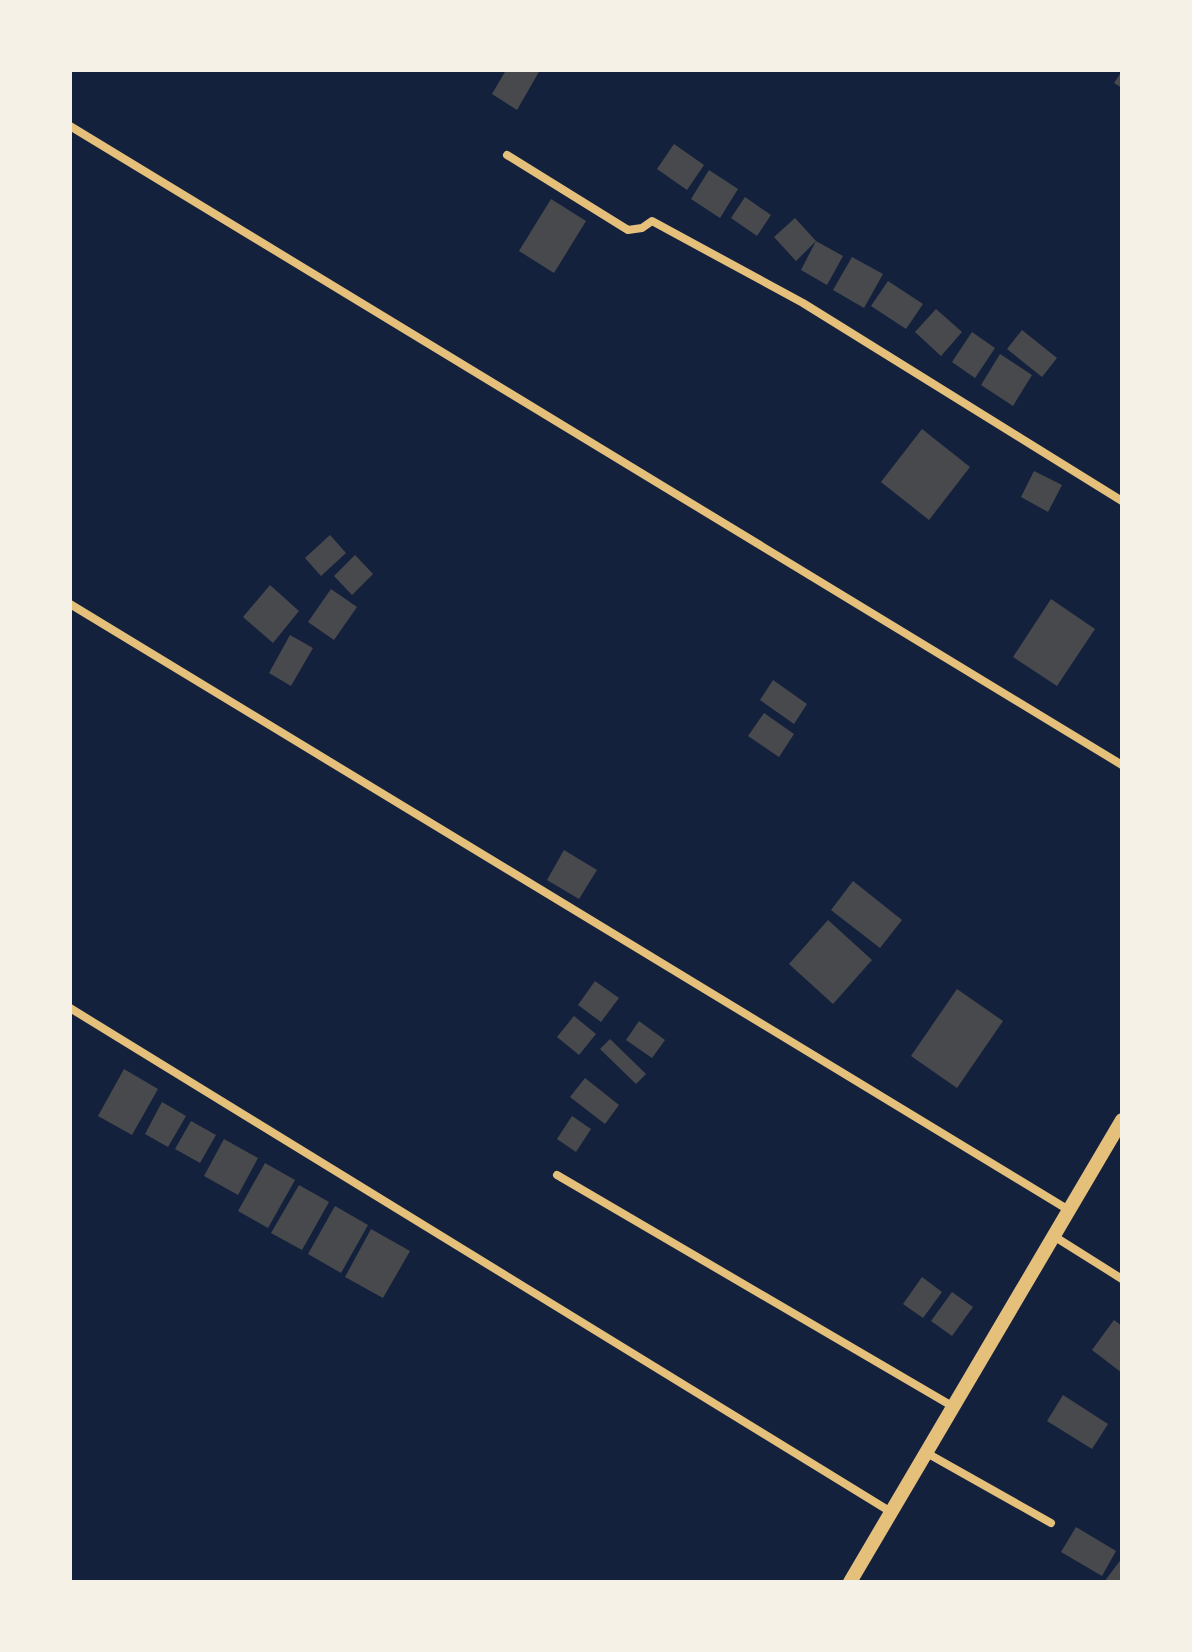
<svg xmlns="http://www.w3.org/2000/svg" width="1192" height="1652" viewBox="0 0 1192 1652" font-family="Raleway,sans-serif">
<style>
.building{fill:#48494c}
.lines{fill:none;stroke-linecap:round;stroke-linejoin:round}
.minor{stroke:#e5c07b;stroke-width:8}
.tertiary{stroke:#e5c07b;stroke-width:14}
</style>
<rect width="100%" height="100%" fill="#14213d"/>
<g class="building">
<path d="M506 70H540L517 110 492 94Z"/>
<path d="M1122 71V88L1114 83Z"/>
<path d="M674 144 704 165 687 190 657 169Z"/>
<path d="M709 170 738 189 720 218 691 199Z"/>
<path d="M745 197 771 215 757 236 731 218Z"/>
<path d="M551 199 586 221 554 273 519 251Z"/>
<path d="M795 218 816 241 843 256 827 285 801 270 816 241 796 261 774 237Z"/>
<path d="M852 257 883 274 864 308 833 290Z"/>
<path d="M888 281 923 304 906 329 871 306Z"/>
<path d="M936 309 962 332 941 356 915 332Z"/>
<path d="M1022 330 1057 358 1042 377 1007 349Z"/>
<path d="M972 332 995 348 975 378 952 362Z"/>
<path d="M1000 354 1032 375 1013 406 981 385Z"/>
<path d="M922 429 970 467 929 520 881 482Z"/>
<path d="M1034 471 1062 485 1048 512 1021 497Z"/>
<path d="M330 535 346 553 321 576 305 558Z"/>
<path d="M355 555 373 574 352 595 334 576Z"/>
<path d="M270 585 299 611 273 643 243 617Z"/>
<path d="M331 589 357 607 334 640 308 622Z"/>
<path d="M1051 599 1095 629 1057 686 1013 657Z"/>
<path d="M290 635 313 648 291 686 269 673Z"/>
<path d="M773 680 807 704 794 724 760 700Z"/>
<path d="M764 713 794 734 779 757 748 736Z"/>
<path d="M564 850 597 870 579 899 547 880Z"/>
<path d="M853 881 902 920 880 948 831 910Z"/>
<path d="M828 920 872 960 833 1004 789 964Z"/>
<path d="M595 981 619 998 601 1022 578 1005Z"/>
<path d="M957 989 1003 1021 957 1088 911 1056Z"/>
<path d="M574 1016 596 1034 579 1055 557 1037Z"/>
<path d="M639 1021 665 1040 652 1058 626 1040Z"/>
<path d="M610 1039 646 1074 636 1084 600 1049Z"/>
<path d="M124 1069 158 1089 132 1135 98 1116Z"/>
<path d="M585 1078 619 1105 605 1124 570 1097Z"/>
<path d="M162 1102 186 1116 168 1147 145 1134Z"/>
<path d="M572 1116 591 1129 576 1152 557 1139Z"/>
<path d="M191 1121 216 1135 200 1163 175 1149Z"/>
<path d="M224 1139 258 1158 238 1195 204 1176Z"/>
<path d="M265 1163 295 1180 268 1228 238 1211Z"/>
<path d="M299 1185 329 1202 302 1250 271 1233Z"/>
<path d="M335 1206 368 1225 341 1273 308 1254Z"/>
<path d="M371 1229 410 1251 383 1298 345 1277Z"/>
<path d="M922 1277 942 1292 923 1318 903 1304Z"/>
<path d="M952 1292 973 1307 952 1336 931 1321Z"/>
<path d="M1114 1320 1122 1326V1373L1092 1350Z"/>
<path d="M1063 1395 1108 1424 1092 1449 1047 1421Z"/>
<path d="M1076 1527 1116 1551 1102 1576 1061 1552Z"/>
<path d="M1122 1558V1582H1104Z"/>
</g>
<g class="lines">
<g class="minor">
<path d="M70 126 1122 765"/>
<path d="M507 155 628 230 642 228 652 221 803 303 1122 501"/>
<path d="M70 604 1067 1209"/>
<path d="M70 1008 891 1512"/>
<path d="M557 1175 952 1406"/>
<path d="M1052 1235 1122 1279"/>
<path d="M925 1452 1051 1523"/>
</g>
<path class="tertiary" d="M850 1582 1122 1120"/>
</g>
<rect width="1192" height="1652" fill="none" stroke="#f6f1e7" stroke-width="144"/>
</svg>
